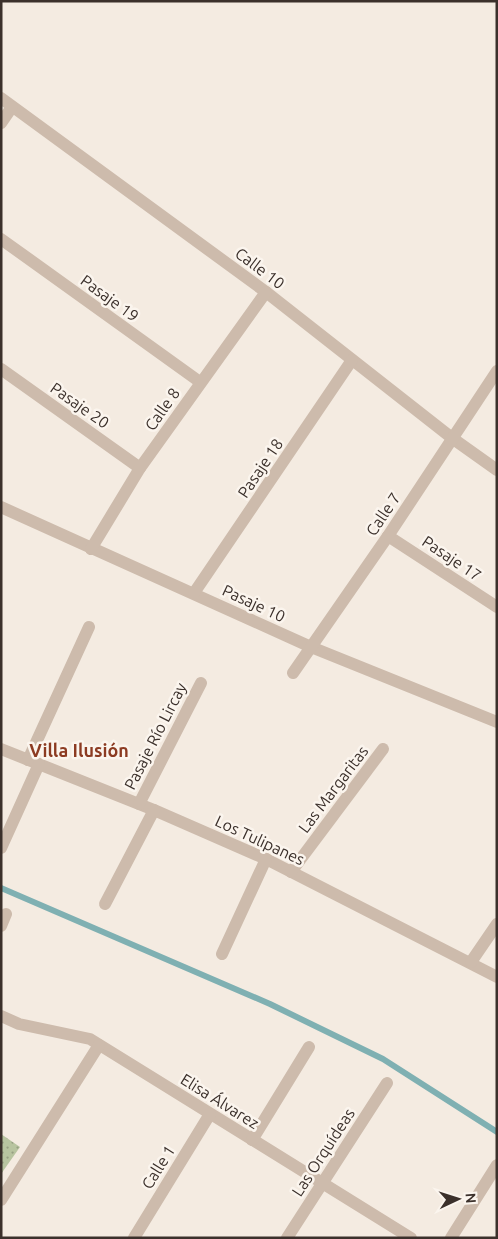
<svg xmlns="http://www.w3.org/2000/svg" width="498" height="1239" viewBox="0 0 498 1239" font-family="Ubuntu,sans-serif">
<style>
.park{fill:url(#park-dots)}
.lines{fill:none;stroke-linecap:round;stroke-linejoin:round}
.stream{stroke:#7fb0b2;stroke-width:6}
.minor{stroke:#cdbbac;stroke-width:12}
.labels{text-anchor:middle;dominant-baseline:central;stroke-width:5;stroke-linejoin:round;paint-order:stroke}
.street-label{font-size:16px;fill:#3b302b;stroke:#fbf5ee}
.neighbourhood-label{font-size:18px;font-weight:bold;fill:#8c3b22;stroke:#fbf5ee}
</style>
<defs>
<pattern id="park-dots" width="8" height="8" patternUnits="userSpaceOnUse" patternTransform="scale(1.25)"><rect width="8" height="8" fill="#b8c4a0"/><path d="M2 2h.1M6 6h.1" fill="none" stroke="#97a083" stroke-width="1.8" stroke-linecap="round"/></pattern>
</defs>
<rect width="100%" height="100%" fill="#f4ebe1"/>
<path class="park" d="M1 1134 20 1147 1 1174Z"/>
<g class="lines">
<path class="stream" d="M1 888 270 1004 383 1059 497 1132"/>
<g class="minor">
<path d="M1 98 266 292 452 438 497 470"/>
<path d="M1 123 12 107"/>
<path d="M1 239 200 382"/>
<path d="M1 369 140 468"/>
<path d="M1 507 311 647 497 722"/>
<path d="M388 536 497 607"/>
<path d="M91 549 140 468 266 292"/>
<path d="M194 593 352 360"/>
<path d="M293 673 388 536 497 371"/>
<path d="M1 749 154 810 266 859 497 977"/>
<path d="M28 760 89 627"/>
<path d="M139 804 201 683"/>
<path d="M1 848 39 764"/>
<path d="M291 872 383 749"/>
<path d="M105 904 154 810"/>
<path d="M1 926 6 914"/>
<path d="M222 954 266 859"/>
<path d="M471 962 497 924"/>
<path d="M1 1016 19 1024 90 1039 411 1238"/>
<path d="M252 1140 309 1047"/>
<path d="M1 1200 99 1045"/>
<path d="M134 1238 210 1114"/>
<path d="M287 1238 387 1083"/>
<path d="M451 1238 497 1165"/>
</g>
</g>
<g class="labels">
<g class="street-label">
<text transform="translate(260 268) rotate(37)">Calle 10</text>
<text transform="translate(110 298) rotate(36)">Pasaje 19</text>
<text transform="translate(80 405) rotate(35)">Pasaje 20</text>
<text transform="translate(162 409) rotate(-55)">Calle 8</text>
<text transform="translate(260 468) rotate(-56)">Pasaje 18</text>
<text transform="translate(383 514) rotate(-56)">Calle 7</text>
<text transform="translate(452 558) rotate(34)">Pasaje 17</text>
<text transform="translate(254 603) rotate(25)">Pasaje 10</text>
<text transform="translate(155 736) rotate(-63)">Pasaje Río Lircay</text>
<text transform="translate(333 789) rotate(-53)">Las Margaritas</text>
<text transform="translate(260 840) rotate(25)">Los Tulipanes</text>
<text transform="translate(220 1101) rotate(32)">Elisa Álvarez</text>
<text transform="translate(323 1152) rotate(-57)">Las Orquídeas</text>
<text transform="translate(158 1167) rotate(-58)">Calle 1</text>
</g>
<g class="neighbourhood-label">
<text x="79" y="750">Villa Ilusión</text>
</g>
</g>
<rect width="498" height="1239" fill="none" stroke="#3b302b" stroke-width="5"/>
<g transform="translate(458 1199) rotate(86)" stroke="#fbf5ee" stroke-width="4" paint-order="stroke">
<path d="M0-4L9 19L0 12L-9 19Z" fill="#3b302b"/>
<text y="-8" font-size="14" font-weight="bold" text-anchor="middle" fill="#3b302b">N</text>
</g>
</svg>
